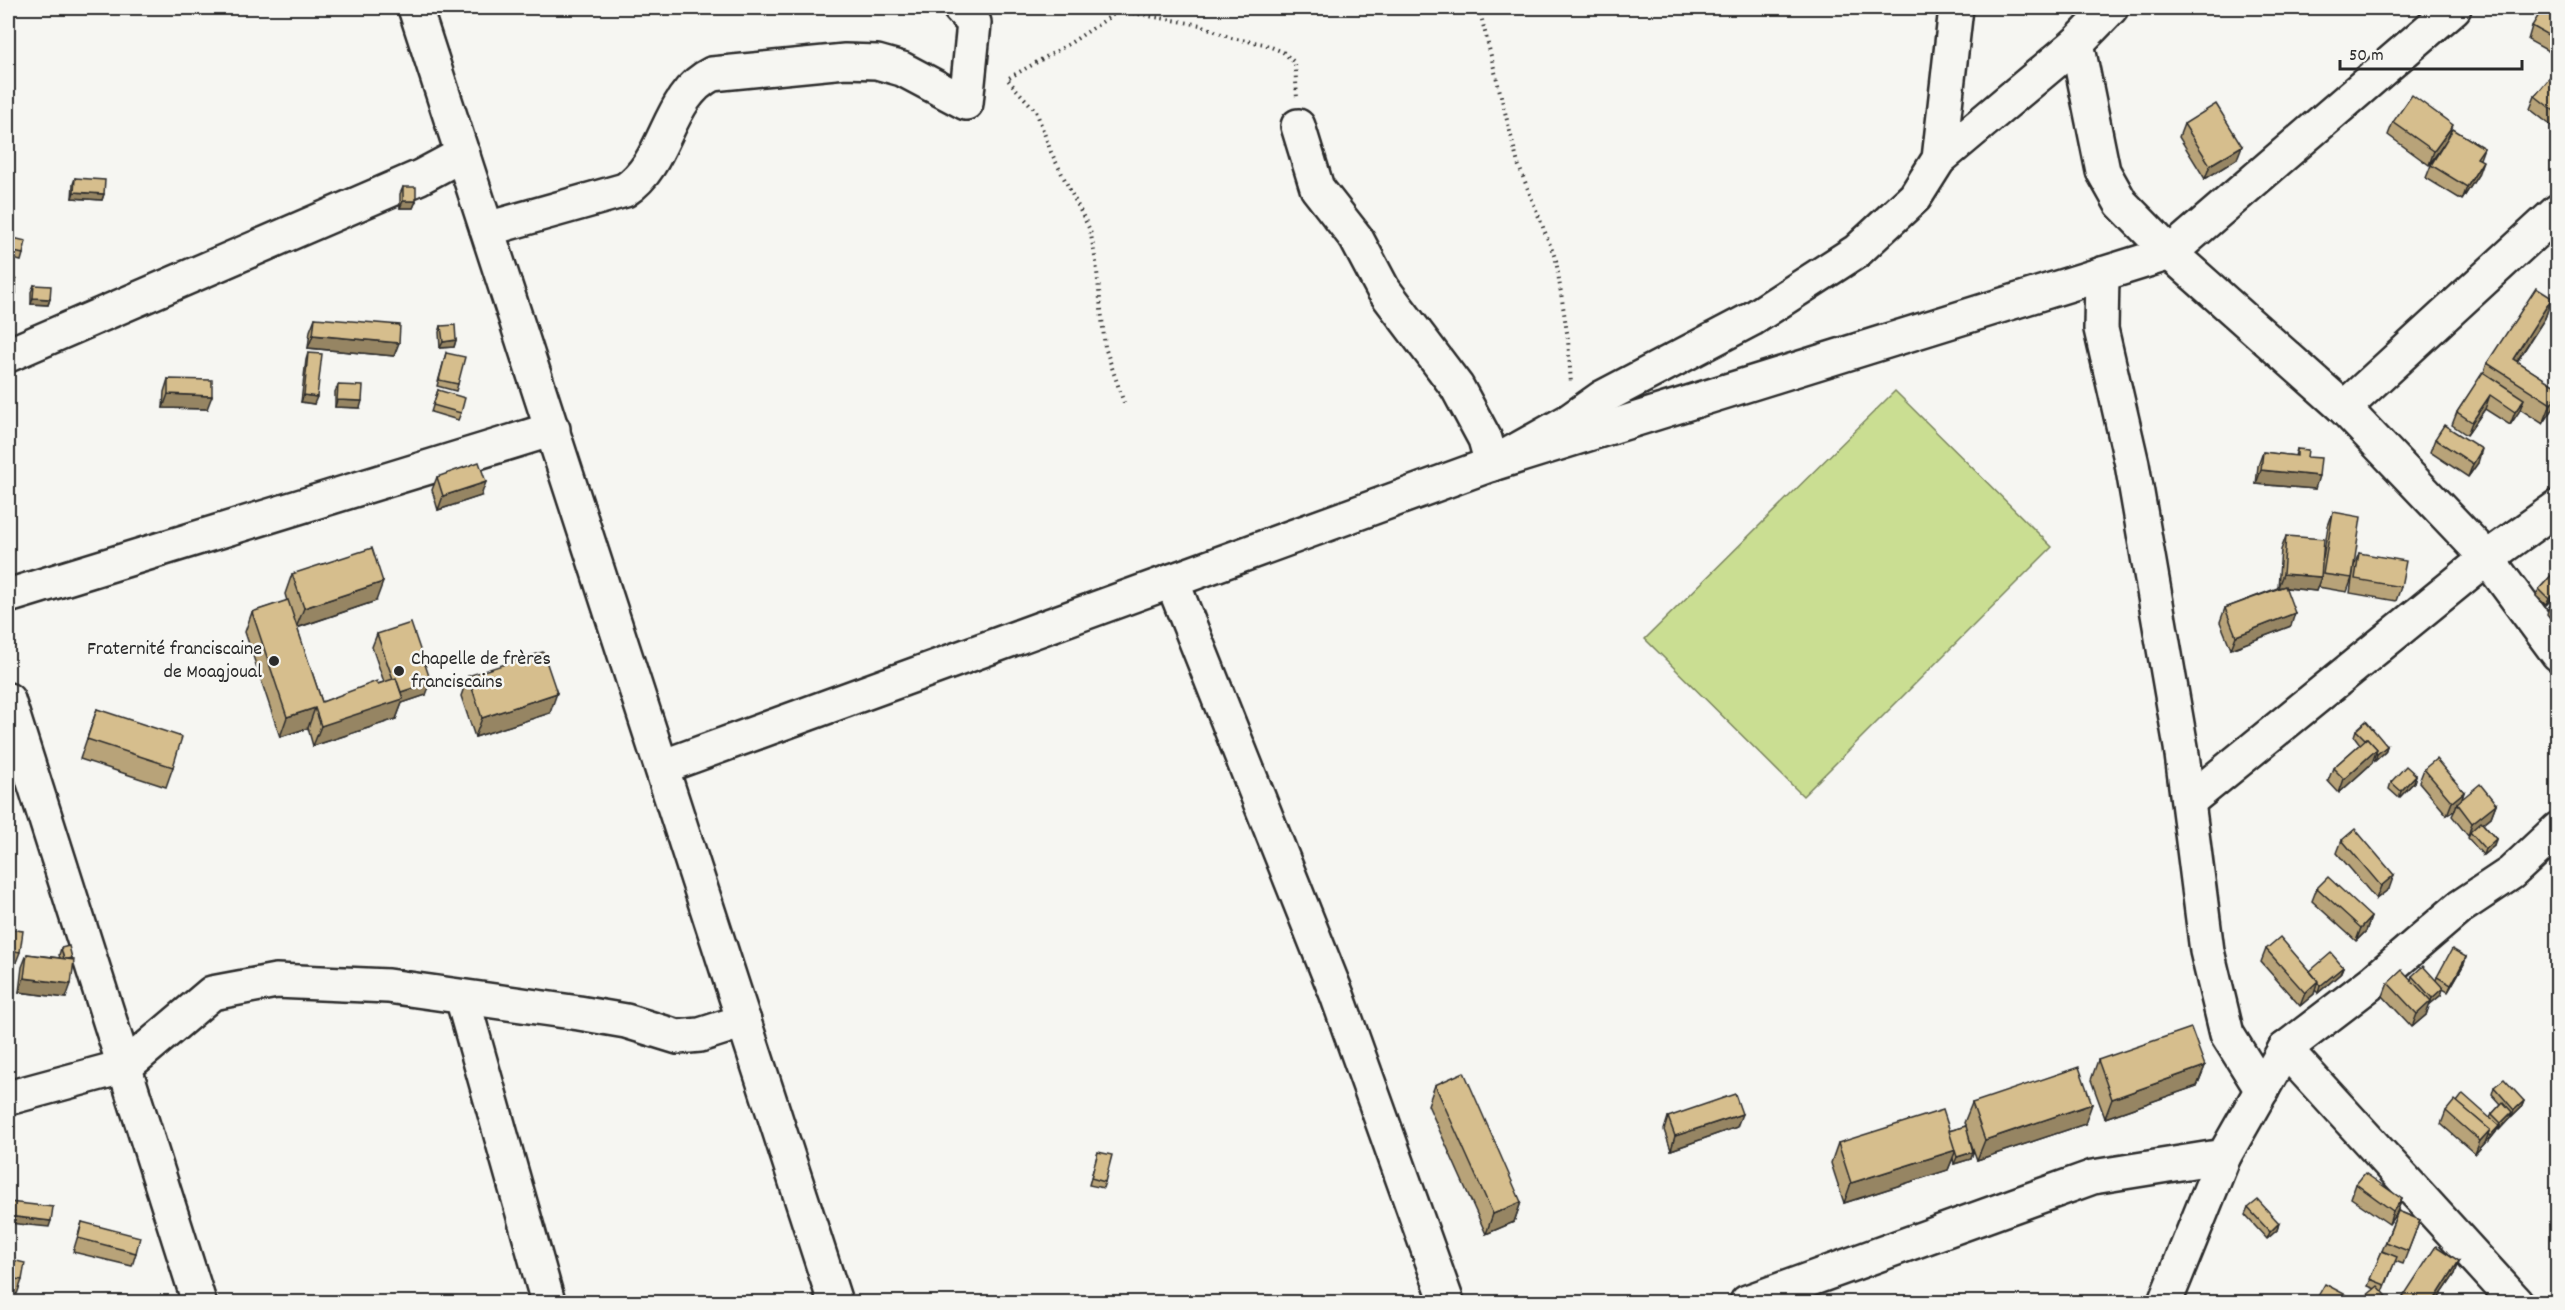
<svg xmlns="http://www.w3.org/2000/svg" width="2565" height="1310" viewBox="0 0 2565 1310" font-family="Dekko,sans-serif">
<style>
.pitch{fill:#cade92;stroke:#7a845e;stroke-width:1.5}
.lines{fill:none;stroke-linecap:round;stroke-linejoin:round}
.minor-casing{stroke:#2b2b2b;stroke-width:38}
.major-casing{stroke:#2b2b2b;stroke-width:38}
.path{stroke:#2b2b2b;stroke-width:4;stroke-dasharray:1.5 4.5;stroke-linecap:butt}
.minor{stroke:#f6f6f2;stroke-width:33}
.major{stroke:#f6f6f2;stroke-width:33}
.wall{fill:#b8a379;stroke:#2b2b2b;stroke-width:1.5}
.shaded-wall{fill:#968563;stroke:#2b2b2b;stroke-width:1.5}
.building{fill:#d6be8d;stroke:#2b2b2b;stroke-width:1.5}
.poi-dot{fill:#2b2b2b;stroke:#f6f6f2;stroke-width:2}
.labels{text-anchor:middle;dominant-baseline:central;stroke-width:5;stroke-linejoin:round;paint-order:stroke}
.poi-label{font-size:20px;fill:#2b2b2b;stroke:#f6f6f2;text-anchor:end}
</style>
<rect width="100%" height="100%" fill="#f6f6f2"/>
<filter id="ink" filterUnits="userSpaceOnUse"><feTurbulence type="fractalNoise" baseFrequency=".0167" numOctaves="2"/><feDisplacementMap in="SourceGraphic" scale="12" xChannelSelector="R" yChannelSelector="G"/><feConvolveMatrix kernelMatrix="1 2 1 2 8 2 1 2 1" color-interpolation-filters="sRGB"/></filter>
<g filter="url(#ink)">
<path class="pitch" d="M1895 391 2052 547 1803 796 1645 639Z"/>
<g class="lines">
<defs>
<g id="minor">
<path d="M2077 43 2103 171 2121 203 2170 253 2344 408 2487 558 2558 654"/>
<path d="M1298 126 1317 188 1356 238 1383 289 1457 387 1485 439 1492 464 1569 421 1603 397 1752 319 1857 251 1915 197 1939 159 1956 8"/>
<path d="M1939 159 2077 43 2111 8"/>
<path d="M487 229 625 190C668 162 666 96 712 74L845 61 877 62 902 69 966 103 974 23 960 8"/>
<path d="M2102 274 2101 329 2132 464 2181 747 2207 951 2227 1034 2262 1090"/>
<path d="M8 355 420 177 463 154"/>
<path d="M2344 408 2558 211"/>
<path d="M1172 581 1337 995 1447 1302"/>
<path d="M8 596 553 429"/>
<path d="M8 700 199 1302"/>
<path d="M662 767 1492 464 2170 253 2454 8"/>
<path d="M2189 801 2487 558 2558 507"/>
<path d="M462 997 548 1302"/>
<path d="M2285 1049 2516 1302"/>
<path d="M8 1098 126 1066 212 993 276 981 388 986 579 1013 626 1021 678 1037 700 1035 744 1021"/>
<path d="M1747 1302 2093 1177 2224 1156"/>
<path d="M2165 1302 2224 1156 2285 1049 2375 980 2460 907 2511 873 2558 829"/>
</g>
<path id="major" d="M415 8 835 1302"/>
</defs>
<use href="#minor" class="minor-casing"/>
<use href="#major" class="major-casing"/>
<g class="path">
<path d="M1123 8 1069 44 1007 79 1036 111 1051 152 1090 230 1096 262 1105 347 1124 403"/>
<path d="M1479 8 1518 164 1556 260 1568 339 1571 384"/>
<path d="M1121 11 1201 25 1231 38 1264 44 1283 52 1295 63 1297 99"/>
</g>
<use href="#minor" class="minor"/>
<use href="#major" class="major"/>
</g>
<g class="wall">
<path d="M2532 26 2558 39 2550 52 2528 40Z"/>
<path d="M2558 79V131L2530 109 2535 96Z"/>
<path d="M2393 122 2450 134 2484 148 2480 159 2478 175 2462 200 2426 178 2431 165 2442 147 2429 165 2388 135Z"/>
<path d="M2184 124 2237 159 2205 179 2179 137Z"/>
<path d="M75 178 104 194 102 200 72 198 73 184Z"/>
<path d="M403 187 416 201 413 208H400V194Z"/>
<path d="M13 238 23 254 21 261 8 258Z"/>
<path d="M34 285 50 299 48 305 31 304V292Z"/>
<path d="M2552 298 2545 318 2517 362 2558 388 2553 409 2543 424 2520 409 2510 425 2485 409 2467 435 2452 425 2457 412 2484 372 2487 363Z"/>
<path d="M315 318 394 356 308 348 310 331Z"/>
<path d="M441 326 456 340 454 347 440 348 439 332Z"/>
<path d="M308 353 314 404 301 402 306 360Z"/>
<path d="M446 353 458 384 456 391 437 386Z"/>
<path d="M168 379 207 409 163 408 164 392Z"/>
<path d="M338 385 360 408 335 407V392Z"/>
<path d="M438 390 461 413 458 420 431 412Z"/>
<path d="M2435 439 2478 463 2468 477 2430 452Z"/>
<path d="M2297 449 2307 457 2315 489 2256 484 2258 466 2263 452 2295 456Z"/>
<path d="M437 477 481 496 438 510 432 490Z"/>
<path d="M2333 512 2352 578 2347 592 2318 587V584L2316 591 2286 588 2291 626 2231 649 2220 622 2225 608 2280 587H2278L2281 550 2286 536 2323 558 2328 526Z"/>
<path d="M2359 553 2401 587 2396 601 2350 593 2354 566Z"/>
<path d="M2558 568V593L2546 605 2536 596 2539 589Z"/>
<path d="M292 574 376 601 297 628 322 702 384 682 372 647 377 634 426 695 402 703 396 719 313 746 308 728 280 737 245 632 252 612 287 601 285 594Z"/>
<path d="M2558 601V628L2547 614 2549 607Z"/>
<path d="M468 676 550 713 475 737 461 696Z"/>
<path d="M97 709 173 767 166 787 80 759Z"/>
<path d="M2356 730 2387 746 2385 752 2375 761 2373 759 2372 763 2339 793 2328 781 2333 768 2360 744 2354 736Z"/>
<path d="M2424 769 2464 792 2462 799 2496 804 2491 817 2483 824 2496 839 2494 846 2483 855 2468 838 2470 834 2468 836 2452 816 2455 810 2447 815 2419 782Z"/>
<path d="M2416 775 2414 782 2399 798 2389 789 2391 782Z"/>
<path d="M2342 840 2389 889 2376 899 2337 853Z"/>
<path d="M2317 888 2371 917 2366 931 2356 941 2312 901Z"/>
<path d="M8 929 20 952 15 965 8 964Z"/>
<path d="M61 948 72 958 66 998 19 992 22 967 27 954 60 958 59 955Z"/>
<path d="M2266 949 2310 971 2343 967 2340 974 2318 993 2315 990 2314 994 2300 1006 2261 962Z"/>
<path d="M2466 957 2464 964 2448 992 2443 989 2441 995 2429 1005 2426 1015 2412 1027 2383 996 2388 983 2411 980 2412 976 2436 980 2437 977Z"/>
<path d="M2098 1060 2205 1066 2197 1086 2105 1118 2091 1080Z"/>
<path d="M1435 1085 1521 1202 1514 1222 1486 1234 1428 1105Z"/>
<path d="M2494 1087 2524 1101 2521 1108 2512 1117 2511 1116 2510 1118 2499 1130 2498 1128 2496 1132 2488 1142 2486 1141 2485 1143 2475 1154 2441 1124 2446 1111 2490 1118 2492 1114 2501 1104 2492 1094Z"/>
<path d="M1972 1103 2085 1124 1977 1160 1967 1132 1973 1152 1971 1159 1954 1164 1953 1158 1948 1170 1844 1203 1831 1163 1838 1143 1949 1131 1966 1126 1964 1123Z"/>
<path d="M1668 1117 1737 1127 1671 1150 1664 1130Z"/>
<path d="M1098 1152 1105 1182 1103 1188 1089 1185Z"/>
<path d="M2356 1184 2402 1199 2397 1212 2389 1224 2351 1198Z"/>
<path d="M2248 1208 2279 1223 2277 1230 2267 1239 2245 1215Z"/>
<path d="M2398 1211 2420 1220 2403 1264 2395 1261 2383 1292 2368 1286Z"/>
<path d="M82 1222 136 1253 132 1266 73 1252Z"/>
<path d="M8 1259 22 1280 17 1294 8 1292Z"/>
<path d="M2459 1261 2455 1274 2436 1302H2401L2403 1297Z"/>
<path d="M2350 1297 2348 1302H2316L2317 1298Z"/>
</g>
<g class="shaded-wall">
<path d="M2558 34V39L2550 52 2555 39Z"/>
<path d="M2453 125 2448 138 2429 165 2434 151Z"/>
<path d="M2242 146 2237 159 2205 179 2210 165Z"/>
<path d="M2483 161 2478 175 2462 200 2467 187Z"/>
<path d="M74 192 104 194 102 200 72 198Z"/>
<path d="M403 201H416L413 208H400Z"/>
<path d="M8 292 16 293 13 300 8 299Z"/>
<path d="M33 298 50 299 48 305 31 304Z"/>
<path d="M2552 298 2545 318 2507 376 2513 359Z"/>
<path d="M313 335 399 343 394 356 308 348Z"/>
<path d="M456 340 454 347 440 348 443 342Z"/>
<path d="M2558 393V396L2553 409 2543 424 2551 404Z"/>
<path d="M168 394 212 396 207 409 163 408Z"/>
<path d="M304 395 317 397 314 404 301 402Z"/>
<path d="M2490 395 2485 409 2467 435 2472 422Z"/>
<path d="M2524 399 2519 412 2510 425 2515 412Z"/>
<path d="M337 400 362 401 360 408 335 407Z"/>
<path d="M2482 449 2478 463 2468 477 2473 464Z"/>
<path d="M2261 470 2319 476 2315 489 2256 484Z"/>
<path d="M486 482 481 496 438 510 443 496Z"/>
<path d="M2283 574 2321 577 2316 591 2278 587Z"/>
<path d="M383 582 376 601 296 628 304 608Z"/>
<path d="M2558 589V593L2546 605 2549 599Z"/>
<path d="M2295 613 2291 626 2231 649 2236 636Z"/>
<path d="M431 682 426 695 402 703 396 719 313 746 321 726 397 693Z"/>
<path d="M557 693 550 713 475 737 482 718Z"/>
<path d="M315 708 308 728 280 737 287 717Z"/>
<path d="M2387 746 2385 752 2375 761 2377 754Z"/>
<path d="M2377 749 2372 763 2339 793 2344 779Z"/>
<path d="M2416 775 2414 782 2399 798 2401 791Z"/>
<path d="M2464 792 2459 806 2457 803 2455 810 2447 815 2452 802Z"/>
<path d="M2496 804 2491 817 2471 833 2470 832 2468 836 2472 823Z"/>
<path d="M2496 839 2494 846 2483 855 2485 849Z"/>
<path d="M2394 875 2389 889 2376 899 2381 886Z"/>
<path d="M2371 917 2366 931 2356 941 2361 928Z"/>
<path d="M2466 957 2464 964 2448 992 2451 985Z"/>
<path d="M2343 967 2340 974 2318 993 2320 986Z"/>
<path d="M24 978 71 984 66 998 19 992Z"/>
<path d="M2318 981 2314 994 2300 1006 2305 993Z"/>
<path d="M2443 988 2441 995 2429 1005 2432 998Z"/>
<path d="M2431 1001 2426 1015 2412 1027 2417 1014Z"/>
<path d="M2205 1066 2197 1086 2105 1118 2112 1099Z"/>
<path d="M2524 1101 2521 1108 2512 1117 2514 1110Z"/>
<path d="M2092 1104 2085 1124 1977 1160 1985 1140Z"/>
<path d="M2512 1112 2510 1118 2499 1130 2501 1123Z"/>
<path d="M1742 1114 1737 1127 1671 1150 1675 1136Z"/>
<path d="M2499 1126 2496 1132 2488 1142 2490 1136Z"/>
<path d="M2490 1130 2485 1143 2475 1154 2480 1141Z"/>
<path d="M1956 1150 1948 1170 1844 1203 1851 1183Z"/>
<path d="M1973 1152 1971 1159 1954 1164 1957 1157Z"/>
<path d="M2402 1199 2397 1212 2389 1224 2393 1211Z"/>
<path d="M1521 1202 1514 1222 1486 1234 1493 1214Z"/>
<path d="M8 1216 51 1221 49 1227 8 1223Z"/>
<path d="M2279 1223 2277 1230 2267 1239 2270 1232Z"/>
<path d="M2459 1261 2455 1274 2436 1302H2433Z"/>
</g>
<g class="building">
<path d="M2543 8H2558V34L2555 39 2532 26Z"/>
<path d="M2552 75 2558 79V114L2535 96Z"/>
<path d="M2412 95 2453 125 2434 151 2393 122Z"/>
<path d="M2216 104 2242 146 2210 165 2184 124Z"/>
<path d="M2453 129 2484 148 2477 158 2483 161 2467 187 2431 165Z"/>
<path d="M75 178 105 180 104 194 74 192Z"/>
<rect x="403" y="187" width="13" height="14"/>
<path d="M13 238 26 241 23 254 10 251Z"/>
<path d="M8 278 16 279V293L8 292Z"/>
<path d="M34 285 51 286 50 299 33 298Z"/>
<path d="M2536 288 2552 298 2513 359 2558 388V393L2551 404 2487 363Z"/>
<path d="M315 318 400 325 399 343 313 335Z"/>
<path d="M455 325 456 340 443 342 441 326Z"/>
<path d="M308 353 322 354 317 397 304 395Z"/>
<path d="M446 353 465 357 458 384 439 380Z"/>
<path d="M2483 372 2524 399 2515 412 2490 395 2472 422 2457 412Z"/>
<path d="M168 379 212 380V396L168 394Z"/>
<path d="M338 385 363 386 362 401 337 400Z"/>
<path d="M438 390 465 398 461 413 433 405Z"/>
<path d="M2444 425 2482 449 2473 464 2435 439Z"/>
<path d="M2297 449 2308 450 2307 457 2321 458 2319 476 2261 470 2263 452 2297 456Z"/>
<path d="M479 462 486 482 443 496 437 477Z"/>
<path d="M2333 512 2361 517 2352 578 2323 574Z"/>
<path d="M2286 536 2324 539 2321 577 2283 574Z"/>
<path d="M372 548 383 582 304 608 292 574Z"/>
<path d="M2359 553 2406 561 2401 587 2355 579Z"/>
<path d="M2558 568V589L2549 599 2539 589Z"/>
<path d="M2285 586 2295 613 2236 636 2225 608Z"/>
<path d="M288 600 322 702 377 681 378 684 396 678 403 699 321 726 315 708 287 717 252 612Z"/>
<path d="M2558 601V618L2549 607Z"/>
<path d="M411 623 431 682 401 692 396 678 393 679 377 634Z"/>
<path d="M543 652 557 693 482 718 468 676Z"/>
<path d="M97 709 182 737 173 767 87 739Z"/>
<path d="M2366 721 2387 746 2377 754 2376 753 2377 749 2367 738 2365 739 2356 730Z"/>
<path d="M2367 738 2377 749 2344 779 2333 768Z"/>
<path d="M2436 759 2464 792 2452 802 2424 769Z"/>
<path d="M2406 766 2416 775 2401 791 2391 782Z"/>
<path d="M2480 784 2496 804 2472 823 2457 803Z"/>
<path d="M2481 822 2496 839 2485 849 2470 832Z"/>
<path d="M2355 829 2394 875 2381 886 2342 840Z"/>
<path d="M2328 877 2371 917 2361 928 2317 888Z"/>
<path d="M8 929 23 931 20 952 8 950Z"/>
<path d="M2280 937 2318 981 2305 993 2266 949Z"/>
<path d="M69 946 72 958 68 959H64L61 948Z"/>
<path d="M2452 949 2466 957 2451 985 2437 977Z"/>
<path d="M2331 953 2343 967 2320 986 2318 983V981L2310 971Z"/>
<path d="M27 954 74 960 71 984 24 978Z"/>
<path d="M2423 966 2443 988 2432 998 2412 976Z"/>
<path d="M2402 970 2431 1001 2417 1014 2388 983Z"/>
<path d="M2191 1028 2205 1066 2112 1099 2098 1060Z"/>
<path d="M2079 1067 2092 1104 1985 1140 1972 1103Z"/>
<path d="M1464 1072 1521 1202 1493 1214 1435 1085Z"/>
<path d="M2504 1079 2524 1101 2514 1110 2494 1087Z"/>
<path d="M1735 1094 1742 1114 1675 1136 1668 1117Z"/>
<path d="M2463 1094 2499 1126 2490 1136 2488 1134 2490 1130 2457 1102Z"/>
<path d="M2455 1100 2490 1130 2480 1141 2446 1111Z"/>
<path d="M2503 1102 2512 1112 2501 1123 2492 1114Z"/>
<path d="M1943 1110 1956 1150 1851 1183 1838 1143Z"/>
<path d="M1966 1126 1973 1152 1957 1157 1949 1131Z"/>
<path d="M1098 1152 1112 1155 1105 1182 1091 1178Z"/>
<path d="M2365 1173 2402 1199 2393 1211 2356 1184Z"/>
<path d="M2258 1200 2279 1223 2270 1232 2248 1208Z"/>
<path d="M9 1202 53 1207 51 1221 8 1216Z"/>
<path d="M2398 1211 2420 1220 2408 1251 2386 1242Z"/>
<path d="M82 1222 140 1237 136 1253 78 1238Z"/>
<path d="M2436 1246 2459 1261 2433 1302H2411L2403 1297Z"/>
<path d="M2382 1251 2397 1257 2385 1285 2370 1279Z"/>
<path d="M8 1259 25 1263 22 1280 8 1278Z"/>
<path d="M2325 1284 2350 1297 2347 1302H2327L2317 1298Z"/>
<path d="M2378 1286 2392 1302H2359Z"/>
</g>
</g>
<g class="poi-dot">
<circle cx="274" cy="661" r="6"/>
<circle cx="399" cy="671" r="6"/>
</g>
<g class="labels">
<g class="poi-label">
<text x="262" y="650">Fraternité franciscaine<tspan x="262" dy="23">de Moagjoual</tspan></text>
<text x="411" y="660" text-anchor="start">Chapelle de frères<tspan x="411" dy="23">franciscains</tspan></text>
</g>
</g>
<rect width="2565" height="1310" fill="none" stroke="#f6f6f2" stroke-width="30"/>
<rect x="15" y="15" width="2535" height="1280" fill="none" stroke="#2b2b2b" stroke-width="2" filter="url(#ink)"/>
<path d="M2340 60v9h182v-9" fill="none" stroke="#2b2b2b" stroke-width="3"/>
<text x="2349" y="60" font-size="18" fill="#2b2b2b" stroke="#f6f6f2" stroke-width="4.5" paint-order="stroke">50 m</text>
</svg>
